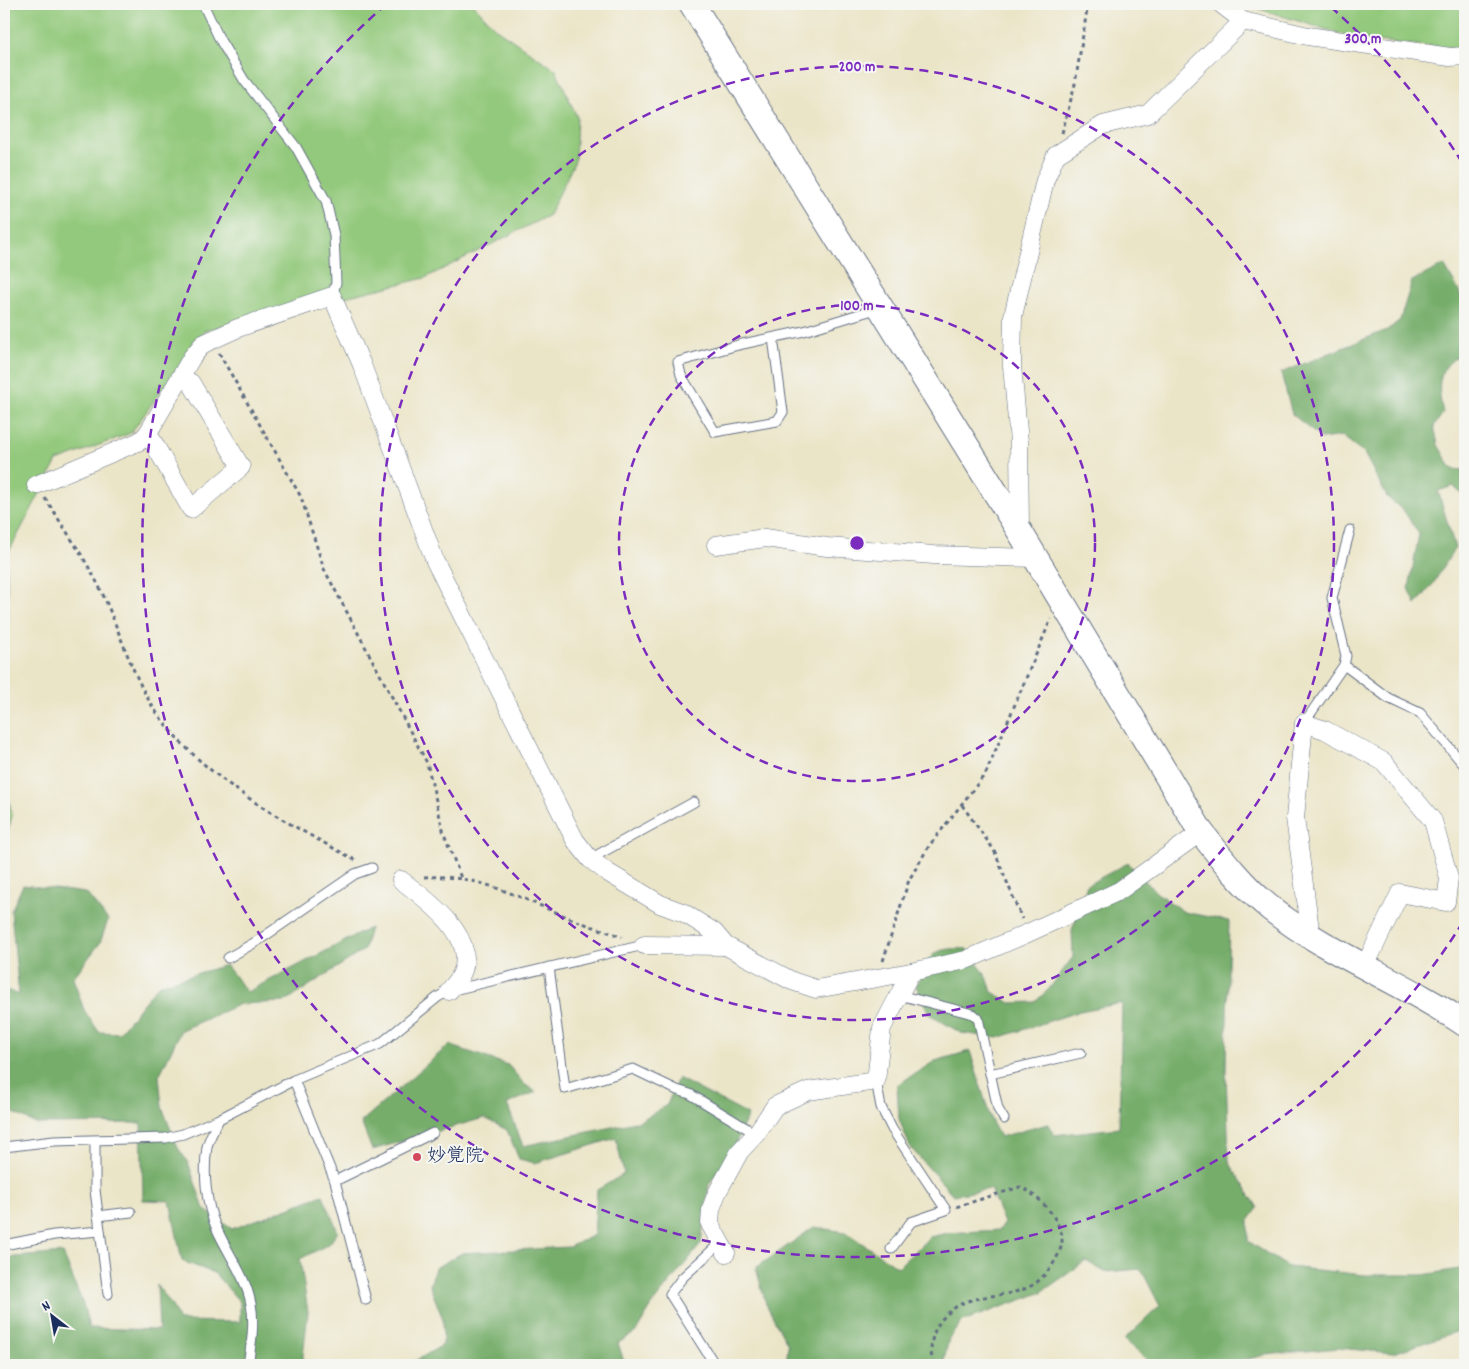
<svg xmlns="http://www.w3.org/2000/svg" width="1469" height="1369" viewBox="0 0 1469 1369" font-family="Dekko,'Klee One',sans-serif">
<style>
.green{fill:#93c97b;stroke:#577c6c}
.forest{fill:#76ad6b;stroke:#486e64}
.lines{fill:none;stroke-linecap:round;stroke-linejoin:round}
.lane-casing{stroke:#646f83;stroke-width:11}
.street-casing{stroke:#646f83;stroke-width:19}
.secondary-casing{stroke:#646f83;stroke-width:27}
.path{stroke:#646f83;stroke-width:3;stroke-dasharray:4 4;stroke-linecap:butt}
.lane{stroke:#fff;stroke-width:9}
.street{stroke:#fff;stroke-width:18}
.secondary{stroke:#fff;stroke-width:25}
.ring{fill:none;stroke:#7b2cbf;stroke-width:2.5;stroke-dasharray:9 6}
.poi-dot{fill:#d1495b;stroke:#f6f6f2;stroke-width:2}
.labels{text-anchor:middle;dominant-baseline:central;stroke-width:4;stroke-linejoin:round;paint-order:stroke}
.poi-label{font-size:19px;fill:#1b2f5e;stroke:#f6f6f2;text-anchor:start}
.centre{fill:#7b2cbf;stroke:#f6f6f2;stroke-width:2.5}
.ring-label{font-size:15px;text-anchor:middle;font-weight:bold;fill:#7b2cbf;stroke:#f6f6f2;stroke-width:4;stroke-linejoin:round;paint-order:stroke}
</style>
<rect width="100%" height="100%" fill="#f6f6f2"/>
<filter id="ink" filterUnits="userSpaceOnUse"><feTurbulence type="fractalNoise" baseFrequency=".02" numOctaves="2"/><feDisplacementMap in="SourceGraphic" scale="10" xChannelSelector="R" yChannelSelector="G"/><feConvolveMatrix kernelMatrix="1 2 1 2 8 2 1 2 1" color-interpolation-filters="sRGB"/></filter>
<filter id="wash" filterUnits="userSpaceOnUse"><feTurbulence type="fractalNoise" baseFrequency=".0096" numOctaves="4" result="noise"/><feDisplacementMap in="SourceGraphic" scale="20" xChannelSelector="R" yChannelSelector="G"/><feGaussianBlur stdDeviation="1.12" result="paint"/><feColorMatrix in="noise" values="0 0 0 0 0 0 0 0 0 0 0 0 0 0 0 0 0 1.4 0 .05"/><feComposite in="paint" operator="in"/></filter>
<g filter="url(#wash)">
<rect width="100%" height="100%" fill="#ebe5c8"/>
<g class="green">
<path d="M4 4H473L496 29 556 70 577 117 575 161 549 215 425 278 205 330 131 433 57 461 4 561Z"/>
<path d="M1243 4H1465V50L1357 39Z"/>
<path d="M4 773 12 816 4 847Z"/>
</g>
<g class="forest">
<path d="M1444 265 1459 291 1465 308V354L1463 353C1436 368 1437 384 1443 413L1434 426 1438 445 1452 469 1465 470V497L1453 486 1438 491 1455 548 1433 584 1416 605 1409 588 1419 534 1404 511 1387 497 1364 453 1342 436 1322 439 1292 414 1281 373 1389 329 1400 320 1412 281Z"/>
<path d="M4 455 8 624 4 631Z"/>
<path d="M1128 863 1157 893 1184 912 1229 921 1226 1071 1229 1162 1258 1208 1248 1222V1241L1288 1267 1365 1275H1423L1465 1268V1329L1393 1353 1338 1348 1265 1355 1222 1365H1153L1124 1340 1160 1306 1141 1269 1105 1272 1086 1261 1040 1293 963 1321 949 1338 943 1365H786L788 1345 766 1304 756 1268 814 1227 845 1232 898 1267 930 1237 947 1233 999 1230 1004 1223 990 1189 953 1195 910 1147 899 1119 897 1085 935 1061 970 1051 991 1120 1000 1137 1048 1124 1054 1135 1119 1128 1122 1003 1080 1011 998 1038 961 1033 929 1014 916 986C929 955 931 947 967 949L987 977 992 992 1011 1003 1035 1002 1049 989 1073 957 1072 930 1087 885Z"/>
<path d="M23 885 86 893 108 920 100 943 73 978 84 1010 99 1032 119 1033 158 985 226 965 247 992 370 928 364 950 284 1002 240 1004 181 1030 159 1076 162 1107 178 1148 188 1162 204 1209 232 1229 323 1195 338 1232 329 1244 300 1259 308 1312 302 1365H4V1258L63 1253 84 1307 89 1328 159 1330 157 1285 172 1306 179 1321 240 1322V1302L214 1273 182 1261 170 1201 143 1200 141 1123 36 1124 8 1110 4 1104V989L19 995 11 911Z"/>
<path d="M449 1045 508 1065 524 1084 536 1092 507 1104 523 1146 640 1121 667 1105 678 1078 748 1115 733 1149 709 1184 701 1244 654 1302 636 1332 618 1343 625 1365H408L443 1345V1319L430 1286 435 1268 462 1253 569 1247 594 1235 597 1190 624 1174 616 1138 535 1163 519 1159 507 1130 484 1118 372 1150 361 1122Z"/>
</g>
</g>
<g filter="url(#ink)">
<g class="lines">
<defs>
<g id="lane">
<path d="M203 4 220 40 244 80 296 147 326 201 334 235 336 283 332 296"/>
<path d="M773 338 783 412 777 421 715 432 681 375 678 362 738 345 804 331 879 308"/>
<path d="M1344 665 1388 698 1420 713 1465 766"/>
<path d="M1304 723 1344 665 1346 656 1332 598 1350 530"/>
<path d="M590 859 694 802"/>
<path d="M228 958 259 940 355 874 372 868"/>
<path d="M549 967 565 1089 633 1069 677 1090 690 1094 756 1134"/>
<path d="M899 995 973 1014 978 1018 998 1109 1004 1119"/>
<path d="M990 1074 1081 1053"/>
<path d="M294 1080 335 1181 366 1300"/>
<path d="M876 1081 881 1107 892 1129 946 1210 911 1222 891 1249"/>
<path d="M95 1141V1190L108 1294"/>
<path d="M4 1147 54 1141 166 1138 183 1134 219 1119"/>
<path d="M335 1181 433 1133"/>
<path d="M98 1216 131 1212"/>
<path d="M4 1245 54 1235 100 1231"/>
<path d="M248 1365C251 1346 255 1323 251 1304 246 1276 227 1253 216 1227 206 1204 203 1172 207 1147 209 1138 215 1128 219 1119L294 1080 380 1044 438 997 449 991 644 945"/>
<path d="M715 1365 670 1294 682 1278 720 1243"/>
</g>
<g id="street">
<path d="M1221 4 1243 21 1308 36 1450 57 1465 56"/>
<path d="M148 433 191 509 241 467 191 383 181 377"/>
<path d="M36 485 140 441 148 433 192 357 203 344 238 328 332 296 362 365 435 561 575 840 590 859 607 872 660 904 684 913 714 932 726 946 792 981 816 989 911 972 966 960 1028 933 1119 891 1201 832"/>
<path d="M1020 531 1019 442 1012 366 1013 316 1045 180 1056 155 1103 125 1148 114 1243 21"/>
<path d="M716 545 765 538 827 547 934 555 1036 558"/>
<path d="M401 880C426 899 480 937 461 975 458 981 453 986 449 991"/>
<path d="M1311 937 1295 818 1304 723 1325 730 1384 762 1433 821 1449 878 1446 902 1400 893 1365 966"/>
<path d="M644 945 726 946"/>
<path d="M726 1253 710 1224 711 1209 717 1193 740 1151 756 1134 775 1106 808 1091 876 1081 882 1028 911 972"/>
</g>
<path id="secondary" d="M692 4 1020 532 1201 832C1222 859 1243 886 1270 908 1329 955 1403 981 1465 1024"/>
</defs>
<use href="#lane" class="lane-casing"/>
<use href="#street" class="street-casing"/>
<use href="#secondary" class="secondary-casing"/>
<g class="path">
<path d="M1062 133 1075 84 1088 4"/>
<path d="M219 353 301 497 324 569 427 763 444 834 461 878"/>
<path d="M45 498C61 524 79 549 93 575 118 620 128 671 157 713 205 781 286 822 357 861"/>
<path d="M962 805 994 850 1022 919"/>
<path d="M424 877C476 874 514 895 560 914 580 923 601 929 622 937"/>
<path d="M883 961 909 880 929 846 986 773 1051 619"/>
<path d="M933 1365C928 1342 933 1324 953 1309 976 1291 1011 1300 1036 1283 1047 1274 1063 1254 1062 1238 1061 1220 1037 1193 1020 1187L956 1207"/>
</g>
<use href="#lane" class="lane"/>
<use href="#street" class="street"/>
<use href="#secondary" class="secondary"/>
</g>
</g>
<g class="ring">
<circle cx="857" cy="543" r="238"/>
<circle cx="857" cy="543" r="477"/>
<path d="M1463 922A715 715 0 1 1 383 7M1331 7A715 715 0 0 1 1463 164"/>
</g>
<circle class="poi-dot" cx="417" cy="1157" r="5"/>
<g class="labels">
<g class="poi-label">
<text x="427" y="1157">妙覚院</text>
</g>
</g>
<circle cx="857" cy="543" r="8" class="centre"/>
<g class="ring-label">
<text x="1363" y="43">300 m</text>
<text x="857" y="71">200 m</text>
<text x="857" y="310">100 m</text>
</g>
<rect width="1469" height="1369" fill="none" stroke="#f6f6f2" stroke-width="20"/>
<g transform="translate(52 1316) rotate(329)" stroke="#f6f6f2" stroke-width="4" paint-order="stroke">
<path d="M0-4L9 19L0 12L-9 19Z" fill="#1b2f5e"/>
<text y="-8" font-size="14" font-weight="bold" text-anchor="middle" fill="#1b2f5e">N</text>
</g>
</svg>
